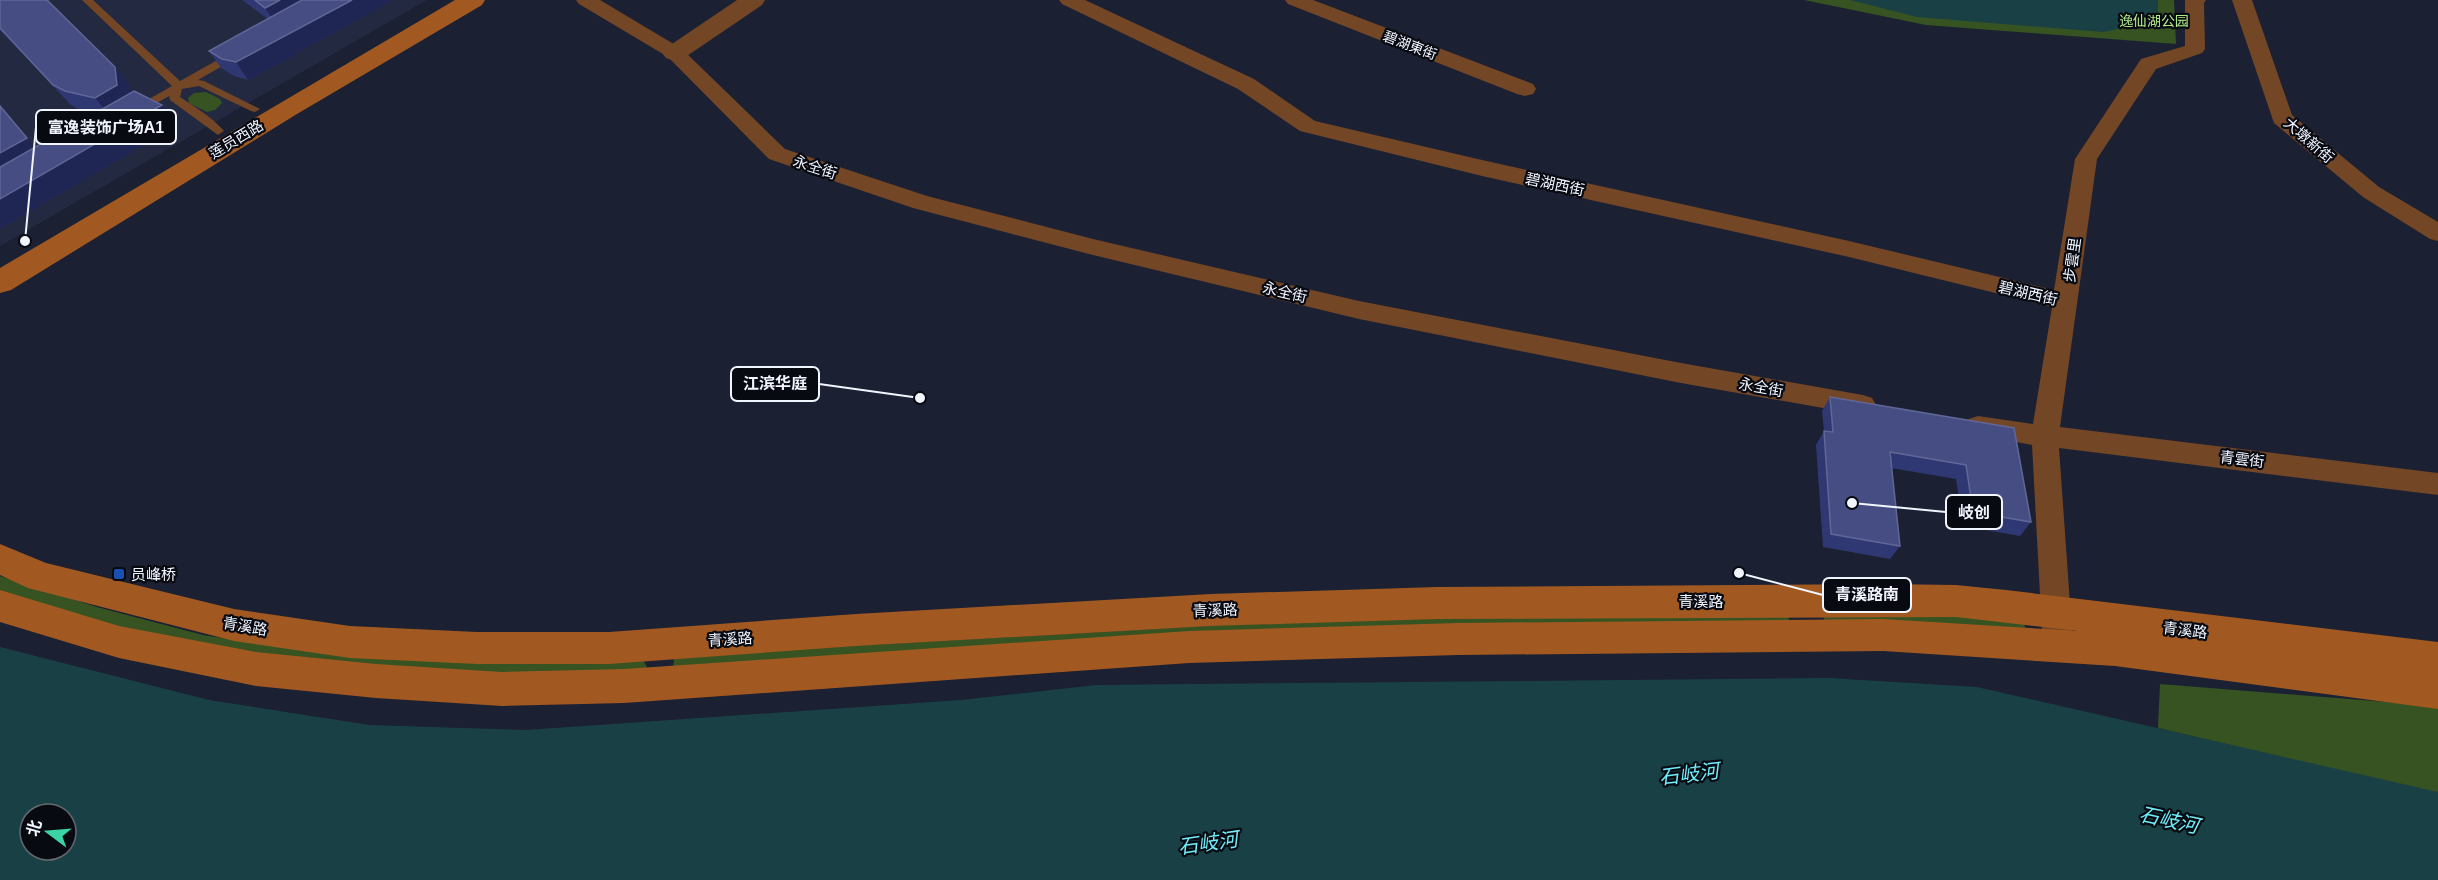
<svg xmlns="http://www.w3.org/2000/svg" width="2438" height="880" viewBox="0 0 2438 880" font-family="Arial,'Noto Sans SC',sans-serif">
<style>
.built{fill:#232940}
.green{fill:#365321}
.water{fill:#194145;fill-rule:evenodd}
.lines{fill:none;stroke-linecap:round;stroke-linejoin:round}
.service{fill:#734626;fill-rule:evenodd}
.minor{fill:#734626;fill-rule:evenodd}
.tertiary{fill:#734626;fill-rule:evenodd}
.secondary{fill:#a25921;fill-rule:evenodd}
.wall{fill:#303874}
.shaded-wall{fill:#1f2654}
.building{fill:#454d83;stroke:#606797;stroke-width:1.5}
.transit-dot{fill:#1a4fb4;stroke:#080a12;stroke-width:2}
.labels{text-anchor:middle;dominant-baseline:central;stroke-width:4.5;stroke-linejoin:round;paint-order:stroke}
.far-park-label{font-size:14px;fill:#afea87;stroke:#080a12}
.far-street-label{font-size:14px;fill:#f1f5ff;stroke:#080a12}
.street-label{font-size:15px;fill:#f1f5ff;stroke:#080a12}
.poi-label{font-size:15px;fill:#f1f5ff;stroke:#080a12;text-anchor:start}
.near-water-label{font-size:20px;font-style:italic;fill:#6feefa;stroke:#080a12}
.leader{fill:none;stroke:#f1f5ff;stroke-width:2}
.callout-dot{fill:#f1f5ff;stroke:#080a12;stroke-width:2}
.callout{fill:#080a12;stroke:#f1f5ff;stroke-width:2}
.callout-label{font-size:16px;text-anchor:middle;font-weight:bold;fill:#f1f5ff}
</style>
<rect width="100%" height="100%" fill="#1b2032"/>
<path class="built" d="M0 0H427L0 246Z"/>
<g class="green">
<path d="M1804 0H2174L2176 44 1926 25Z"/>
<path d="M206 92 220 99 222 103 215 110 207 112 189 103 188 98 194 93Z"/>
<path d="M0 576 97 607 203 635 300 650 643 660 647 667 637 679 297 664 104 625 0 591Z"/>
<path d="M1788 615 1790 623 673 668 674 659 671 656 1314 620Z"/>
<path d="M1823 615H1958L2024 624 2026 629 1825 624Z"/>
<path d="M2160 684 2438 706V794L2158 728Z"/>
</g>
<g class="water">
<path d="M1850 0H2158V21L2103 32 1917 17Z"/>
<path d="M0 647 209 700 369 725 526 730 961 700 1096 685 1828 678 1977 687 2438 792V880H0ZM30 814H66V850H30Z"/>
</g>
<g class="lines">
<path class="service" d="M82 0H93L180 81 230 53H238V57L198 80 204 81 260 109 255 112 251 111 199 86 182 89 180 97C195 107 212 117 224 131L218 135 170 100 169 96 143 111H135V107L172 86Z"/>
<g class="minor">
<path d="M576 0H600L682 49 785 149 927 196 1093 239 1359 301 1681 363 1863 395 1872 398 1876 405 1872 412 1863 415 1681 383 1359 319 1093 255 913 208 769 159 668 57 579 4Z"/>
<path d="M1059 0H1085L1254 79 1315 121 1482 160 1849 241 2054 290 2075 159 2141 59 2185 46V0H2206L2204 3 2205 49 2202 53 2156 69 2097 159 2060 427 2438 473V495L2059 448 2072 632 2068 641 2057 645 2046 641 2042 632 2032 445 1969 433 1965 426 1969 419 1978 416 2033 424 2052 307 1849 257 1482 176 1300 131 1238 89 1062 4Z"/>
<path d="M1285 0H1313L1533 84 1536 89 1533 94 1525 96 1517 94 1288 4Z"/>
<path d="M2232 0H2252L2292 115 2379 187 2438 222V241L2430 239 2363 197 2274 123Z"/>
</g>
<path class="tertiary" d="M737 0H765L762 5 684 58 675 61 666 58 662 53 666 48Z"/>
<g class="secondary">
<path d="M455 0H485L482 5 297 114 11 290 0 293V268Z"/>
<path d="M0 544 46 563 234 609 350 626 477 632H609L856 614 1211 594 1437 587 1885 584 1956 585 2006 590 2438 642V709L2115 666 1883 651 1458 655 1189 663 624 703 502 706 376 698 256 686 119 658 0 622V590L119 626 256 652 376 664 502 672 624 669 1189 631 1458 623 1883 619 2078 631 1956 617 1437 619 1211 626 856 646 609 664H477L350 658 234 641 28 588 0 575Z"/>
</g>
</g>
<g class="wall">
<path d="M0 0 115 67 130 86V93L177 125 0 229V106L35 147 94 113 81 111 70 104 0 30Z"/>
<path d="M242 0H393L248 80 234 76 221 68 209 51 268 19Z"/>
<path d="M1830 397 2014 428 2031 522 2020 536 1963 526 1956 479 1891 468 1900 546 1890 559 1823 547 1816 445 1824 431 1822 411Z"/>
</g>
<g class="shaded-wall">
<path d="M280 0H322L277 25 265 8Z"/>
<path d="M352 0H393L248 80 236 62Z"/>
<path d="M115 67 130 86 132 105 111 117 95 98Z"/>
<path d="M162 105 177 125 0 229V199Z"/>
<path d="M0 106 44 157 0 183Z"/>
</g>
<g class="building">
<path d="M0 0H47L115 67 117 85 95 98 65 91 53 85 0 28Z"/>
<path d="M255 0H280L265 8Z"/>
<path d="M302 0H352L236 62 222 59 209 51Z"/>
<path d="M134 91 162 105 0 199V167Z"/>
<path d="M0 106 27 138 0 153Z"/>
<path d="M1830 397 2014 428 2031 522 1973 512 1966 465 1890 452 1900 546 1831 534 1824 431 1833 432Z"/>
</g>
<rect class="transit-dot" x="113" y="568" width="12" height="12" rx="3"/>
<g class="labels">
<g class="far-park-label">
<text x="2154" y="21">逸仙湖公园</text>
</g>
<g class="far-street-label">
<text transform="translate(1410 45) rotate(21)">碧湖東街</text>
</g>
<g class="street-label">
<text transform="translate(236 139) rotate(-31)">莲员西路</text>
<text transform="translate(2309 140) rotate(41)">大墩新街</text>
<text transform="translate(815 167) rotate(18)">永全街</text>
<text transform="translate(1555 184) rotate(12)">碧湖西街</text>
<text transform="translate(2072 260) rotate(-82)">步雲里</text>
<text transform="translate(1285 292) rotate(13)">永全街</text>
<text transform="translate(2028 293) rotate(13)">碧湖西街</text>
<text transform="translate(1761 387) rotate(10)">永全街</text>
<text transform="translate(2242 459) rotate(7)">青雲街</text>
<text x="1701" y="601">青溪路</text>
<text transform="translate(1215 610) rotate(-2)">青溪路</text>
<text transform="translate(245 626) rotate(10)">青溪路</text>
<text transform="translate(2185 630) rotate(7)">青溪路</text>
<text transform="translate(730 639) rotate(-4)">青溪路</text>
</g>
<g class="poi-label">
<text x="131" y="574">员峰桥</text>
</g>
<g class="near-water-label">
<text transform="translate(1689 774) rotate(-7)">石岐河</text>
<text transform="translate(2169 820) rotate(12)">石岐河</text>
<text transform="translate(1208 843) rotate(-8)">石岐河</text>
</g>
</g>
<path class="leader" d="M25 241L36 127M920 398L819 384M1852 503L1946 512M1739 573L1823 595"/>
<g class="callout-dot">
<circle cx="25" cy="241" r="6"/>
<circle cx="920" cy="398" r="6"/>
<circle cx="1852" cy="503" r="6"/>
<circle cx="1739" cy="573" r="6"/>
</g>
<g class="callout">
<rect x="36" y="110" width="140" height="34" rx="6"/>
<rect x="731" y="367" width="88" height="34" rx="6"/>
<rect x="1946" y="495" width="56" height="34" rx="6"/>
<rect x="1823" y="578" width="88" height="34" rx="6"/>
</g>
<g class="callout-label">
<text x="106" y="133">富逸装饰广场A1</text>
<text x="775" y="389">江滨华庭</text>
<text x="1974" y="518">岐创</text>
<text x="1867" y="600">青溪路南</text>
</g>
<g transform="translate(48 832) rotate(286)"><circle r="28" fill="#080a12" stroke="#656871" stroke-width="1.5"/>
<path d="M0-4.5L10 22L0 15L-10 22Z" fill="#3bd4a4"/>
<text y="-9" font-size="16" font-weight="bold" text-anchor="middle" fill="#f1f5ff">北</text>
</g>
</svg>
